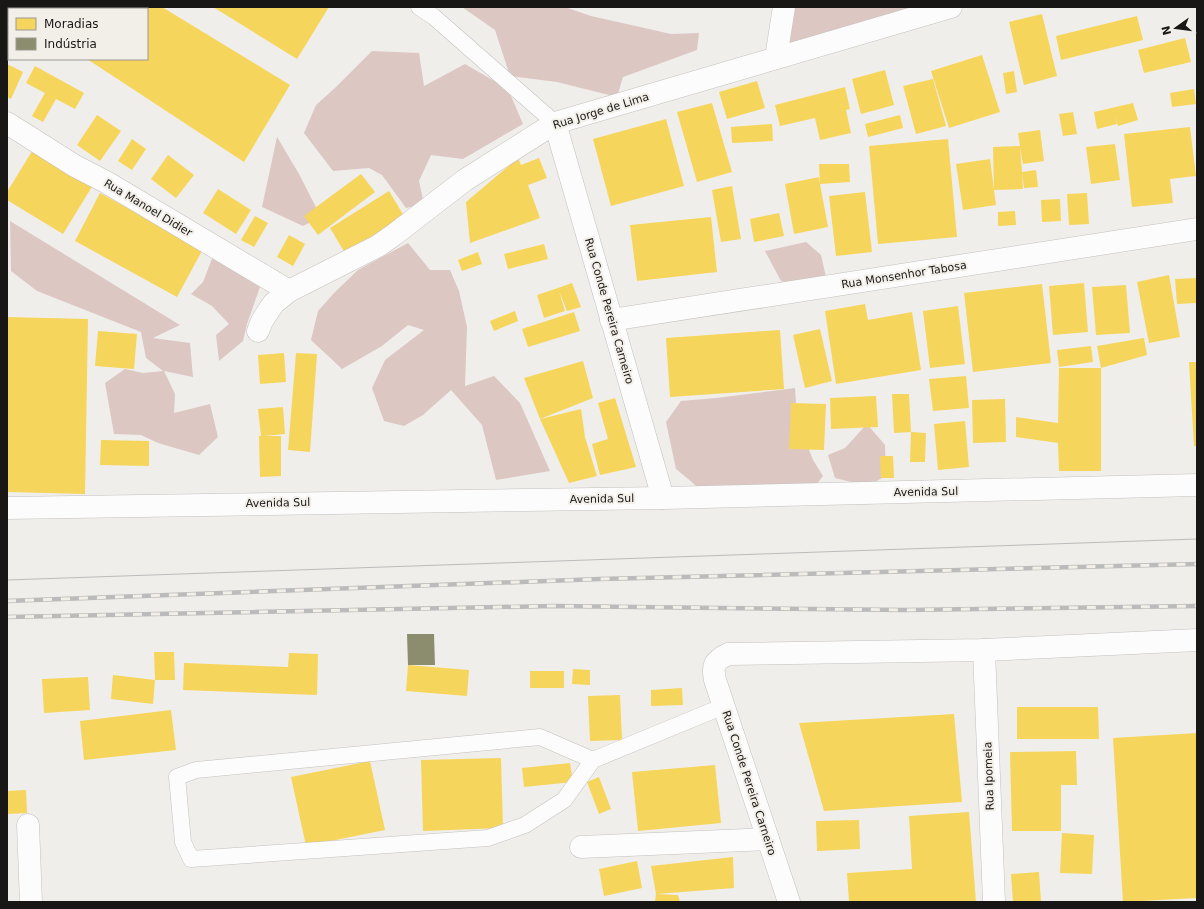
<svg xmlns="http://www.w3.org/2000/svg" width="1204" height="909" viewBox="0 0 1204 909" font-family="'DejaVu Sans',sans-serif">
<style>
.forest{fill:#dcc7c3}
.homes{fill:#f6d55c}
.industry{fill:#8c8c6e}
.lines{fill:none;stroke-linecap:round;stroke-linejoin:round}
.lane-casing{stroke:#c3c1bf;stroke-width:17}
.street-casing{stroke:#c3c1bf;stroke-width:23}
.lane{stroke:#fdfcfc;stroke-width:16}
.street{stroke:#fdfcfc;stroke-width:22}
.tram{stroke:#bbb;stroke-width:1}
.rail-casing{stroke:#bbb;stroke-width:4.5}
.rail{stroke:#f2efe9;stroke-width:3;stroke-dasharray:9;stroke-linecap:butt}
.labels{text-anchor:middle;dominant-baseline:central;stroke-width:4;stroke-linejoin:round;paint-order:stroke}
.street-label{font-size:11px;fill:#191715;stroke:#f2efe9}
</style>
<rect width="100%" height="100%" fill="#f0eeeb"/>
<g class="forest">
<path d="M462 7H565L591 16 671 34 699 33 697 50 623 77 617 97 557 82 510 76 495 30Z"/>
<path d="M792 7H922L787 46Z"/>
<path d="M372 51 419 53 424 86 465 64 508 89 523 124 463 159 431 155 419 181 424 204 406 208 382 175 369 168 333 171 304 133 316 105 336 87Z"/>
<path d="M277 137 299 174 321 217 303 226 262 207Z"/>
<path d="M10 221 180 325 153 338 190 343 193 377 164 371 175 394 174 413 210 404 218 437 199 455 158 443 141 435 114 434 105 383 125 369 143 373 163 371 146 358 141 332 37 291 11 271Z"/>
<path d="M806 242 821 255 826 277 799 285 781 281 765 251Z"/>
<path d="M408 243 430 270H450L459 291 467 327 465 386 494 376 520 403 550 471 496 480 482 425 451 390 423 415 404 426 384 421 372 388 385 360 424 330 408 325 382 346 342 369 311 340 318 311 335 292 358 270Z"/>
<path d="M213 256 260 287 247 324 243 341 219 361 216 335 229 324 212 306 191 294 203 282Z"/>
<path d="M795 388 797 419 813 460 823 476 813 489 702 493 693 483 676 469 666 422 681 401 716 398Z"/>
<path d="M867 424 885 445 886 476 867 486 835 478 828 455 845 448Z"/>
</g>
<g class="homes">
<path d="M9 7H162L290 85 244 162 87 59H147V9H12Z"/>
<path d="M213 7H329L297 59Z"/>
<path d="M1042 14 1057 76 1024 85 1009 22Z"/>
<path d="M1137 16 1143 40 1061 60 1056 36Z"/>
<path d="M1185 38 1191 62 1144 73 1138 50Z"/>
<path d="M982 55 1000 112 949 128 931 71Z"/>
<path d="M7 64 23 72 11 99 7 97Z"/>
<path d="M35 66 84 93 75 109 56 99 43 122 32 116 45 93 26 83Z"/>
<path d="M885 70 894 105 861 114 852 79Z"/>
<path d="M1014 71 1017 92 1006 94 1003 73Z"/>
<path d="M933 79 946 126 916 134 903 86Z"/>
<path d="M757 81 765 108 727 119 719 92Z"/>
<path d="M845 87 850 109 846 110 851 133 820 140 815 118 780 126 775 105Z"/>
<path d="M1194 89 1196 104 1172 107 1170 93Z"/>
<path d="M712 103 732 172 697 182 677 112Z"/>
<path d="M1133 103 1138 120 1118 126 1115 115 1117 124 1097 129 1094 112Z"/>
<path d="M1073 112 1077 134 1063 136 1059 114Z"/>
<path d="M97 115 121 131 100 161 77 145Z"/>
<path d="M900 115 903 128 868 137 865 124Z"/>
<path d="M666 119 684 186 611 206 593 139Z"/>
<path d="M772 124 773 141 732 143 731 127Z"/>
<path d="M1190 127 1196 176 1170 179 1173 203 1132 207 1124 134Z"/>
<path d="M1040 130 1044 161 1023 164 1020 148 1022 172 1036 170 1038 187 1024 188 1022 173 1023 189 994 190 993 147 1020 146 1018 133Z"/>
<path d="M132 139 146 149 132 170 118 161Z"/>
<path d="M948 139 957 237 878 244 869 146Z"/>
<path d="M1115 144 1120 180 1091 184 1086 147Z"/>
<path d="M34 148 93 185 63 234 7 200V192Z"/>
<path d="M168 155 194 175 176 198 151 179Z"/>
<path d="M518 158 521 165 539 158 547 178 528 185 540 218 470 243 466 202Z"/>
<path d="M990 159 996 205 963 210 956 164Z"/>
<path d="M819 164H849L850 182 820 184 828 227 794 234 785 184 819 177 820 184Z"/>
<path d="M361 174 375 192 318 235 304 216Z"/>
<path d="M732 186 741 239 721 242 712 190Z"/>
<path d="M218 189 251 210 236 234 203 213Z"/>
<path d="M389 191 404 216 345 253 330 228Z"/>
<path d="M865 192 872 252 836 256 829 196Z"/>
<path d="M100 193 203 249 177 297 75 241Z"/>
<path d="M1087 193 1089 224 1069 225 1067 194Z"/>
<path d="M1060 199 1061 221 1042 222 1041 200Z"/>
<path d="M1015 211 1016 225 998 226V212Z"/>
<path d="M779 213 784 236 754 242 750 219Z"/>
<path d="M255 216 268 223 254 247 241 240Z"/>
<path d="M711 217 717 272 637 281 630 225Z"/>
<path d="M289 235 305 244 293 266 277 257Z"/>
<path d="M544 244 548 259 508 269 504 254Z"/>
<path d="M478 252 482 264 462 271 458 260Z"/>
<path d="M1169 275 1180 337 1149 343 1137 282Z"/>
<path d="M1197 278V303L1177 304 1175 279Z"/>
<path d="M572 283 581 307 567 311 559 291 565 311 544 318 537 295 558 288Z"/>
<path d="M1084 283 1088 332 1053 335 1049 286Z"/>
<path d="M1042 284 1051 363 973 372 964 293Z"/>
<path d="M1126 285 1130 333 1096 335 1092 287Z"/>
<path d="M865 304 868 320 912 312 921 370 836 384 825 311Z"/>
<path d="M958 306 965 364 930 368 923 311Z"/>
<path d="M515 311 518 321 494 331 490 321Z"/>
<path d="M574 312 580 331 528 347 522 329Z"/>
<path d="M7 317 88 319 85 494 7 492Z"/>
<path d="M820 329 832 381 805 388 793 335Z"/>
<path d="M780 330 784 389 670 397 666 338Z"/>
<path d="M98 331 137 334 134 369 95 366Z"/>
<path d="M1144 338 1147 355 1101 368 1097 346Z"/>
<path d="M1091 346 1093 362 1059 367 1057 350Z"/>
<path d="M284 353 286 382 260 384 258 355Z"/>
<path d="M296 353 317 354 310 452 288 450Z"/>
<path d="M583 361 593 398 540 419 524 378Z"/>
<path d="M1189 362H1197V446H1194Z"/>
<path d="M1059 368H1101V471H1059L1058 443 1016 437V417L1058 423Z"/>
<path d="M966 376 969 408 933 411 929 379Z"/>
<path d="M892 394H909L911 432 894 433Z"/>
<path d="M876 396 878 427 831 429 830 398Z"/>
<path d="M615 398 636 467 600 475 592 444 608 439 598 403Z"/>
<path d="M1005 399 1006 442 973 443 972 400Z"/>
<path d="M791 403 826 404 824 450 789 449Z"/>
<path d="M283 407 285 434 264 436H281V476L260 477 259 436H261L258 409Z"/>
<path d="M581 409 585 437 597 476 569 483 540 419Z"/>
<path d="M965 421 969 467 938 470 934 424Z"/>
<path d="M911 432 926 433 925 462H910Z"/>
<path d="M101 440 149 441V466L100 465Z"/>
<path d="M880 456H893L894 478H881Z"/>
<path d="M154 652H174L175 680H155Z"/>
<path d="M289 653 318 654 317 695 183 690 184 663 288 667Z"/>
<path d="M408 665 469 670 467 696 406 691Z"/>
<path d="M573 669 590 670V685L572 684Z"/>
<rect x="530" y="671" width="34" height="17"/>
<path d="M113 675 155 680 153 704 111 699Z"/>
<path d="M88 677 90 710 44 713 42 679Z"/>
<path d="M682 688 683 705 651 706V690Z"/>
<path d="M620 695 622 740 590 741 588 696Z"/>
<path d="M1017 707H1098L1099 739H1017Z"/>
<path d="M171 710 176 750 84 760 80 721Z"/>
<path d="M954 714 962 802 824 811 799 723Z"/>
<path d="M1197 733V898L1123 902 1113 738Z"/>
<path d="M1076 751 1077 785H1061V831H1012L1010 752Z"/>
<path d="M501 758 503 828 423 831 421 760Z"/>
<path d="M370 761 385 830 306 846 291 777Z"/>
<path d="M570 763 573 782 524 787 522 768Z"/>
<path d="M715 765 721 823 638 831 632 772Z"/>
<path d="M599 777 611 809 599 814 587 782Z"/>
<path d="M26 790 27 813 7 814V791Z"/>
<path d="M969 812 976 902H849L847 873 912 869 909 816Z"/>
<path d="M859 820 860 849 817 851 816 821Z"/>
<path d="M1062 833 1094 835 1092 874 1060 873Z"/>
<path d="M733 857 734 888 656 894 678 895 680 902H655L656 894 651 866Z"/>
<path d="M637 861 642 888 604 896 599 869Z"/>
<path d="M1039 872 1041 902H1013L1011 874Z"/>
</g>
<path class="industry" d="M407 634H434L435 665H408Z"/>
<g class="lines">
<defs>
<g id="lane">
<path d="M419 7 434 17 555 123"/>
<path d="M593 760 540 737 196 770 177 777 183 842 191 859 488 838 525 825 564 800 593 760 724 706"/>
</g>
<g id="street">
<path d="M776 58 784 7"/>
<path d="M7 123 75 166 106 182 289 291"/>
<path d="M555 123 663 498"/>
<path d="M611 320 1197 229"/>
<path d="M258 331 262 321 269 310 274 303 289 291 378 246 395 234 465 180 555 123 951 7"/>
<path d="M7 508 663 498 1197 485"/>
<path d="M984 650 994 902"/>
<path d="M28 825 31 902"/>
<path d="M581 847 768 839"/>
<path d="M789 902 715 680C712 665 714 661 728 654L984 650 1197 640"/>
</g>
</defs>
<use href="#lane" class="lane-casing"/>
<use href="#street" class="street-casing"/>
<use href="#lane" class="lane"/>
<use href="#street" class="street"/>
<path class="tram" d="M7 580 1197 539"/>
<defs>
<g id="rail">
<path d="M7 601 600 579 1197 564"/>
<path d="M7 617 553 606 904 610 1197 606"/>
</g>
</defs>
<use href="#rail" class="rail-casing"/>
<use href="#rail" class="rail"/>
</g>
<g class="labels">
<g class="street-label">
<text transform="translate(601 111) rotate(-17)">Rua Jorge de Lima</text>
<text transform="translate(148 208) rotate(31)">Rua Manoel Didier</text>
<text transform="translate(904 275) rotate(-9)">Rua Monsenhor Tabosa</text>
<text transform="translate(609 311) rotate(74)">Rua Conde Pereira Carneiro</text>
<text transform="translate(926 492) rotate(-1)">Avenida Sul</text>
<text transform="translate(602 499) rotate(-1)">Avenida Sul</text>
<text transform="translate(278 503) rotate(-1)">Avenida Sul</text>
<text transform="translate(989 776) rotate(-92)">Rua Ipomeia</text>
<text transform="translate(749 783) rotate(72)">Rua Conde Pereira Carneiro</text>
</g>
</g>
<rect width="1204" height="909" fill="none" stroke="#191715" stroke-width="16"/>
<rect x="8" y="8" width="140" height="52" fill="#f2efe9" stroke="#9b9994"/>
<rect x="16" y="18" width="20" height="12" fill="#f6d55c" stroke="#9b9994"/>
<text x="44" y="28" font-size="12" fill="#191715">Moradias</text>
<rect x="16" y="38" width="20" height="12" fill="#8c8c6e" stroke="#9b9994"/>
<text x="44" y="48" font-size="12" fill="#191715">Indústria</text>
<g transform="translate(1176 28) rotate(256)" stroke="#f2efe9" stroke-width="3" paint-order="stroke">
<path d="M0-3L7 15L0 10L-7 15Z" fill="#191715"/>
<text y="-6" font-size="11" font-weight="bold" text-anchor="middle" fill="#191715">N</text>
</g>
</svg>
